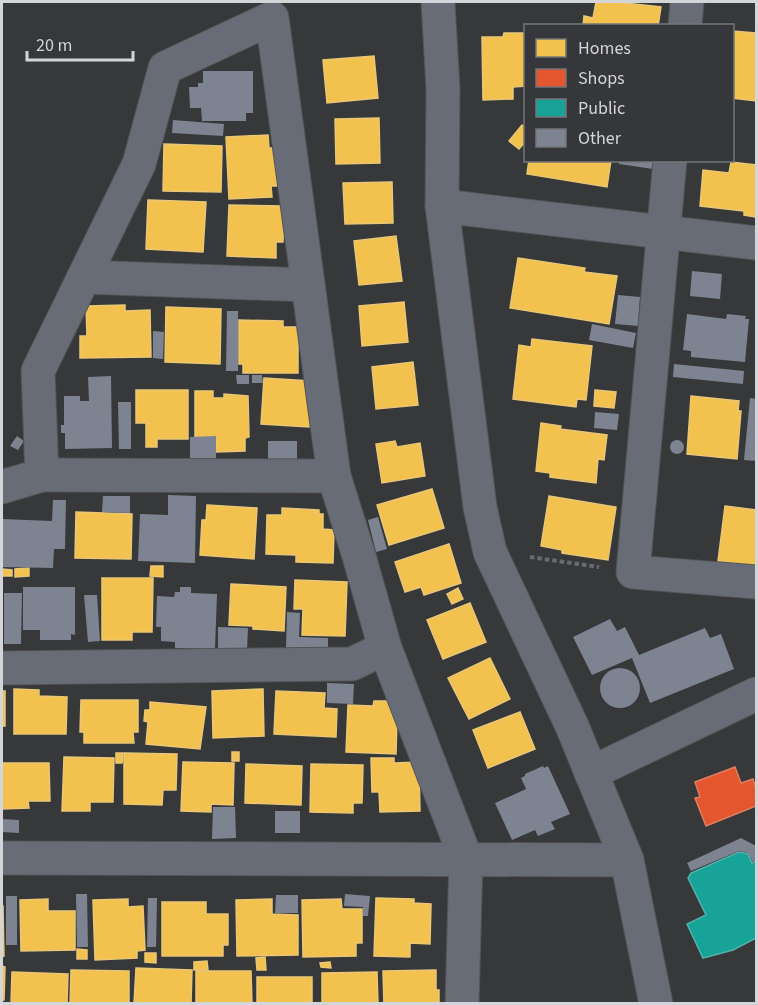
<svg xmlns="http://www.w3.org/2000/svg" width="758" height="1005" viewBox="0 0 758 1005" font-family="'Source Sans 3',sans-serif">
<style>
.homes{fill:#f2c14e;stroke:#e9c777;stroke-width:1.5}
.shops{fill:#e4572e;stroke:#df7d61;stroke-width:1.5}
.public{fill:#17a398;stroke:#50b2ab;stroke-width:1.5}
.building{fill:#7e8391}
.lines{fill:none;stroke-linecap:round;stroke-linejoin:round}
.minor-casing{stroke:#545456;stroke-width:35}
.tertiary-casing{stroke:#545456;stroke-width:35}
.path{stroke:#686b72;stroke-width:4;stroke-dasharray:4.5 3;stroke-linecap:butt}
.minor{stroke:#676c76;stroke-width:33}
.tertiary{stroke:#676c76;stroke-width:33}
</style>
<rect width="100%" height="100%" fill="#37383a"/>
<g class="homes">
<path d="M596 2H616L661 7 658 26H583L584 16 593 18Z"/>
<path d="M732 31 756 33V101L732 98Z"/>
<path d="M504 33H526V86L513 87V99L483 100 482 37H503Z"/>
<path d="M374 56 378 98 327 103 323 60Z"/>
<path d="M379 118 380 163 336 164 335 119Z"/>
<path d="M522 125 526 128V141L519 149 509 141Z"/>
<path d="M268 135 269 148H275L277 186H271L272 197 229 199 226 137Z"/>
<path d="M164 144 222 146 221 192 163 191Z"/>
<path d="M529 160H611L607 187 527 174Z"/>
<path d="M731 162 756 165V217L744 215V211L700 206 703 170 729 173Z"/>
<path d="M392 182 393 223 345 224 343 183Z"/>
<path d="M148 200 206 202 203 252 146 249Z"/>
<path d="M229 205 284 206 283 242H276V258L227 256Z"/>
<path d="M396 236 402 281 359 285 354 241Z"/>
<path d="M518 258 585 268 584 272 617 276 609 324 510 308Z"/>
<path d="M404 302 408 342 362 346 359 306Z"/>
<path d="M125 305V311L150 310 151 357 80 358V336H87L86 306Z"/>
<path d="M166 307 221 309 220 364 165 362Z"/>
<path d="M239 320 283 321V327H298V373H243V364H239Z"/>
<path d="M532 339 592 346 586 400 577 399 576 407 513 399 519 345 531 347Z"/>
<path d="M413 362 418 405 376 409 372 367Z"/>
<path d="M264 378 311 381 309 427 261 424Z"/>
<path d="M136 390H188V439H157V447H146V423H136Z"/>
<path d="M595 390 616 392 614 408 594 406Z"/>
<path d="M195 391H213V398H224V394L248 396 249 437 245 438V451L216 452V436L195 437Z"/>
<path d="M691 396 739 401 738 411H741L737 459 687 454Z"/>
<path d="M541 423 561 426 560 429 607 435 604 460 598 459 596 483 550 477V473L536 471Z"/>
<path d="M395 441 397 447 420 443 425 476 382 483 376 444Z"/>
<path d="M432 489 444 528 389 545 377 505Z"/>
<path d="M549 496 616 507 608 560 562 553V550L541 546Z"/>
<path d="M207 505 257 508 254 559 200 555 202 520H206Z"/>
<path d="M725 506 756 510V566L718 561Z"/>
<path d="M282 508 319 510V514H323V529L334 530 333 563 296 562V555L266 554 267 515H282Z"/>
<path d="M76 512 132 514 131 559 75 558Z"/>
<path d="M449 544 461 583 424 595 421 587 405 592 395 562Z"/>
<path d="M151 566H163V577L150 576Z"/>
<path d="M29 568V576L15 577V569Z"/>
<path d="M2 569 12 570V576H2Z"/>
<path d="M102 578H153L152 632H132V640H102Z"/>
<path d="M295 580 347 582 345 636 302 635 303 609H294Z"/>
<path d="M231 584 286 587 284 631 253 629V626L229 625Z"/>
<path d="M458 588 463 599 452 604 447 594Z"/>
<path d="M470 603 486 642 443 659 427 620Z"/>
<path d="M490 658 510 699 469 719 448 678Z"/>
<path d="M14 689 39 690V696L67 697 66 734H14Z"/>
<path d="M263 689 264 736 213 738 212 691Z"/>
<rect x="2" y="691" width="3" height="35"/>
<path d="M276 691 325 693 324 708 337 709 336 737 274 734Z"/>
<path d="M81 700H138V732H133L134 743H84V732H80Z"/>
<path d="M374 701H393V717H397L396 754 346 752 348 705 373 706Z"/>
<path d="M150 702 206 707 200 749 146 744 148 722 144 721 145 710H150Z"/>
<path d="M520 712 535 749 488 768 473 730Z"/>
<rect x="232" y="752" width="7" height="9"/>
<path d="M116 753H123L122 763H116Z"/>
<path d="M124 753 177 754 176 790H163L162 805 124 804Z"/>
<path d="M64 757 114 758 113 802H90V811H62Z"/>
<path d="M371 758H394V763L419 762 420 811 380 812 379 792H372Z"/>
<path d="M183 762 234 763 233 805 211 804V812L181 811Z"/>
<path d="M2 763H49L50 801H28L29 808 2 809Z"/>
<path d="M246 764 302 766 301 805 245 803Z"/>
<path d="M311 764 363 765 362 803H353V813L310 812Z"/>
<path d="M376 898 414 899V903L431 904 430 944 410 943V957L374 956Z"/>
<path d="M48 899V911H75V950L21 951 20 900Z"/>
<path d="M128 899V907L143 906 145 950 137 951V958L95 960 93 900Z"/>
<path d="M272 899V914L298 915V955L237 956 236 900Z"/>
<path d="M341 899 342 909H362V943H356V956L303 957 302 900Z"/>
<path d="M162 902H206V914H228V945H223V956H162Z"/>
<path d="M2 906H3L4 956 2 957Z"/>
<path d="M77 949 87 950V959H77Z"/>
<path d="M145 953H156V963L145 962Z"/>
<path d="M265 957 266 970H257L256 958Z"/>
<path d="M207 961 208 970H194V962Z"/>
<path d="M330 962 331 968 321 967 320 963Z"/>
<path d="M2 966 5 967 4 1000H2Z"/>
<path d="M136 968 192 970 191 1004H134Z"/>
<path d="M71 970 129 971V1004H70Z"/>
<path d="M436 970V990H439V1004H384L383 971Z"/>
<path d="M196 971H251L252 1004H196Z"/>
<path d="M12 972 68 974 67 1004H11Z"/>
<path d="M377 972 378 1004H322V973Z"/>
<rect x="257" y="977" width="55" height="27"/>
</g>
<path class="shops" d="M735 767 741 783 753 779 756 789V806L706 826 695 798 700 797 695 782Z"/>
<path class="public" d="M739 852 748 854 752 863 756 861V938L733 950 703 958 687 924 706 915 688 878 691 873Z"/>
<g class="building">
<path d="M203 71H253V113H246V121H202L201 108H190L189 87H198V83H203Z"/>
<path d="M173 120 224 124 223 136 172 133Z"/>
<path d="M619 160H654L653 169 619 164Z"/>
<path d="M692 271 722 274 720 299 690 296Z"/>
<path d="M618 295 640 297 638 326 615 324Z"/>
<path d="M227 311H238V371H226Z"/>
<path d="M687 314 726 319 727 314 746 316 745 319H749L745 362 691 357V351L683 350Z"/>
<path d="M592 324 636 333 633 348 589 340Z"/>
<path d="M153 331 164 332 163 359 153 358Z"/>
<path d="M674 364 744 371 743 384 673 377Z"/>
<path d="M236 375H249V384H237Z"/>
<path d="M252 375H262L263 383H252Z"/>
<path d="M111 376 112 448 65 449V433H61V425H64V396H80V401H89L88 377Z"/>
<path d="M750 398 756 399V461L744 460Z"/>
<path d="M118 402H131V449H119Z"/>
<path d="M595 412 619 414 617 430 594 428Z"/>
<path d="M17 436 24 441 18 450 10 446Z"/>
<path d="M216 436V459H190V437Z"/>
<circle cx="677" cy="447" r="7"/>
<rect x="268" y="441" width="29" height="19"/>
<path d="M168 495 196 496 195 563 138 561 140 514 168 515Z"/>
<path d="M103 496H130V513L102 512Z"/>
<path d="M53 500H66L65 549H54L53 568 2 567V519L52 521Z"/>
<path d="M378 517 387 549 376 552 368 520Z"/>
<path d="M23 587H75V635L71 634V640H40V630H23Z"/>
<path d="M180 587H191V593L217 594 215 649 175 648V642L161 641V627H156L157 596 174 597 175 592H180Z"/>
<path d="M4 593H22L21 644H4Z"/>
<path d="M84 595H97L100 641 88 642Z"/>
<path d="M287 612 300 613 299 637 328 638V650L286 648Z"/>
<path d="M610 619 617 631 625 627 639 655 705 628 710 638 721 634 734 669 650 703 632 658 592 675 573 637Z"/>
<path d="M218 627 248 628 247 650 218 649Z"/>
<circle cx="620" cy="688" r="20"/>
<path d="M327 683 354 684 353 704 327 703Z"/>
<path d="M543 766 544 768 548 766 570 814 551 822 555 829 538 836 535 830 512 840 495 803 526 789 521 778 525 776V774Z"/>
<path d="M213 807H235L236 838 212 839Z"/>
<rect x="275" y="811" width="25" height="22"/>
<path d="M2 819 19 820V833L2 832Z"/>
<path d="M741 838 756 846V860L753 862 748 853 739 851 691 871 687 863Z"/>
<path d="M76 894H87L88 947H77Z"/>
<path d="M345 894 370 896 368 916H363V907L344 906Z"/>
<path d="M276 895H298V913H275Z"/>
<rect x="6" y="896" width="11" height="49"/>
<path d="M148 898H157L156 947H147Z"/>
</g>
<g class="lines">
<defs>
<g id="minor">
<path d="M685 26 687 2"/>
<path d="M670 160 633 572 756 582"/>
<path d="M442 206 756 243"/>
<path d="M84 277 308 285"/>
<path d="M42 475 334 476"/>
<path d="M2 487 42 475 38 371 139 164 165 68 272 18 334 476 359 556 385 648 466 859 462 1004"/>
<path d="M2 668 352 664 385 648"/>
<path d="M591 773 756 694"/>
<path d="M2 858 627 860"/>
</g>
<path id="tertiary" d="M438 2 443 89 442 206 480 507 490 552 572 726 627 860 656 1004"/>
</defs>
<use href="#minor" class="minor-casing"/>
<use href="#tertiary" class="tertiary-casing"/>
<path class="path" d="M530 557 599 567"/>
<use href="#minor" class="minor"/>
<use href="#tertiary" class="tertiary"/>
</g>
<rect width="758" height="1005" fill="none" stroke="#d4d5d8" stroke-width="6"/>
<rect x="524" y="24" width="210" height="138" fill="#36373b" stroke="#75767a" stroke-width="1.5"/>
<rect x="536" y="39" width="30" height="18" fill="#f2c14e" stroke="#75767a" stroke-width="1.5"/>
<text x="578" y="54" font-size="18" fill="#d4d5d8">Homes</text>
<rect x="536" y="69" width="30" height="18" fill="#e4572e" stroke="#75767a" stroke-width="1.5"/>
<text x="578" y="84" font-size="18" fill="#d4d5d8">Shops</text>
<rect x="536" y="99" width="30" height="18" fill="#17a398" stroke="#75767a" stroke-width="1.5"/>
<text x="578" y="114" font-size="18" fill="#d4d5d8">Public</text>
<rect x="536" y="129" width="30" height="18" fill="#7e8391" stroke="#75767a" stroke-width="1.5"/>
<text x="578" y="144" font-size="18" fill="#d4d5d8">Other</text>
<path d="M27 51v9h106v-9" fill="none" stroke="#d4d5d8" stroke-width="3"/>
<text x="36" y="51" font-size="18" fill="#d4d5d8" stroke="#36373b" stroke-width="4.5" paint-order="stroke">20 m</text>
</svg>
